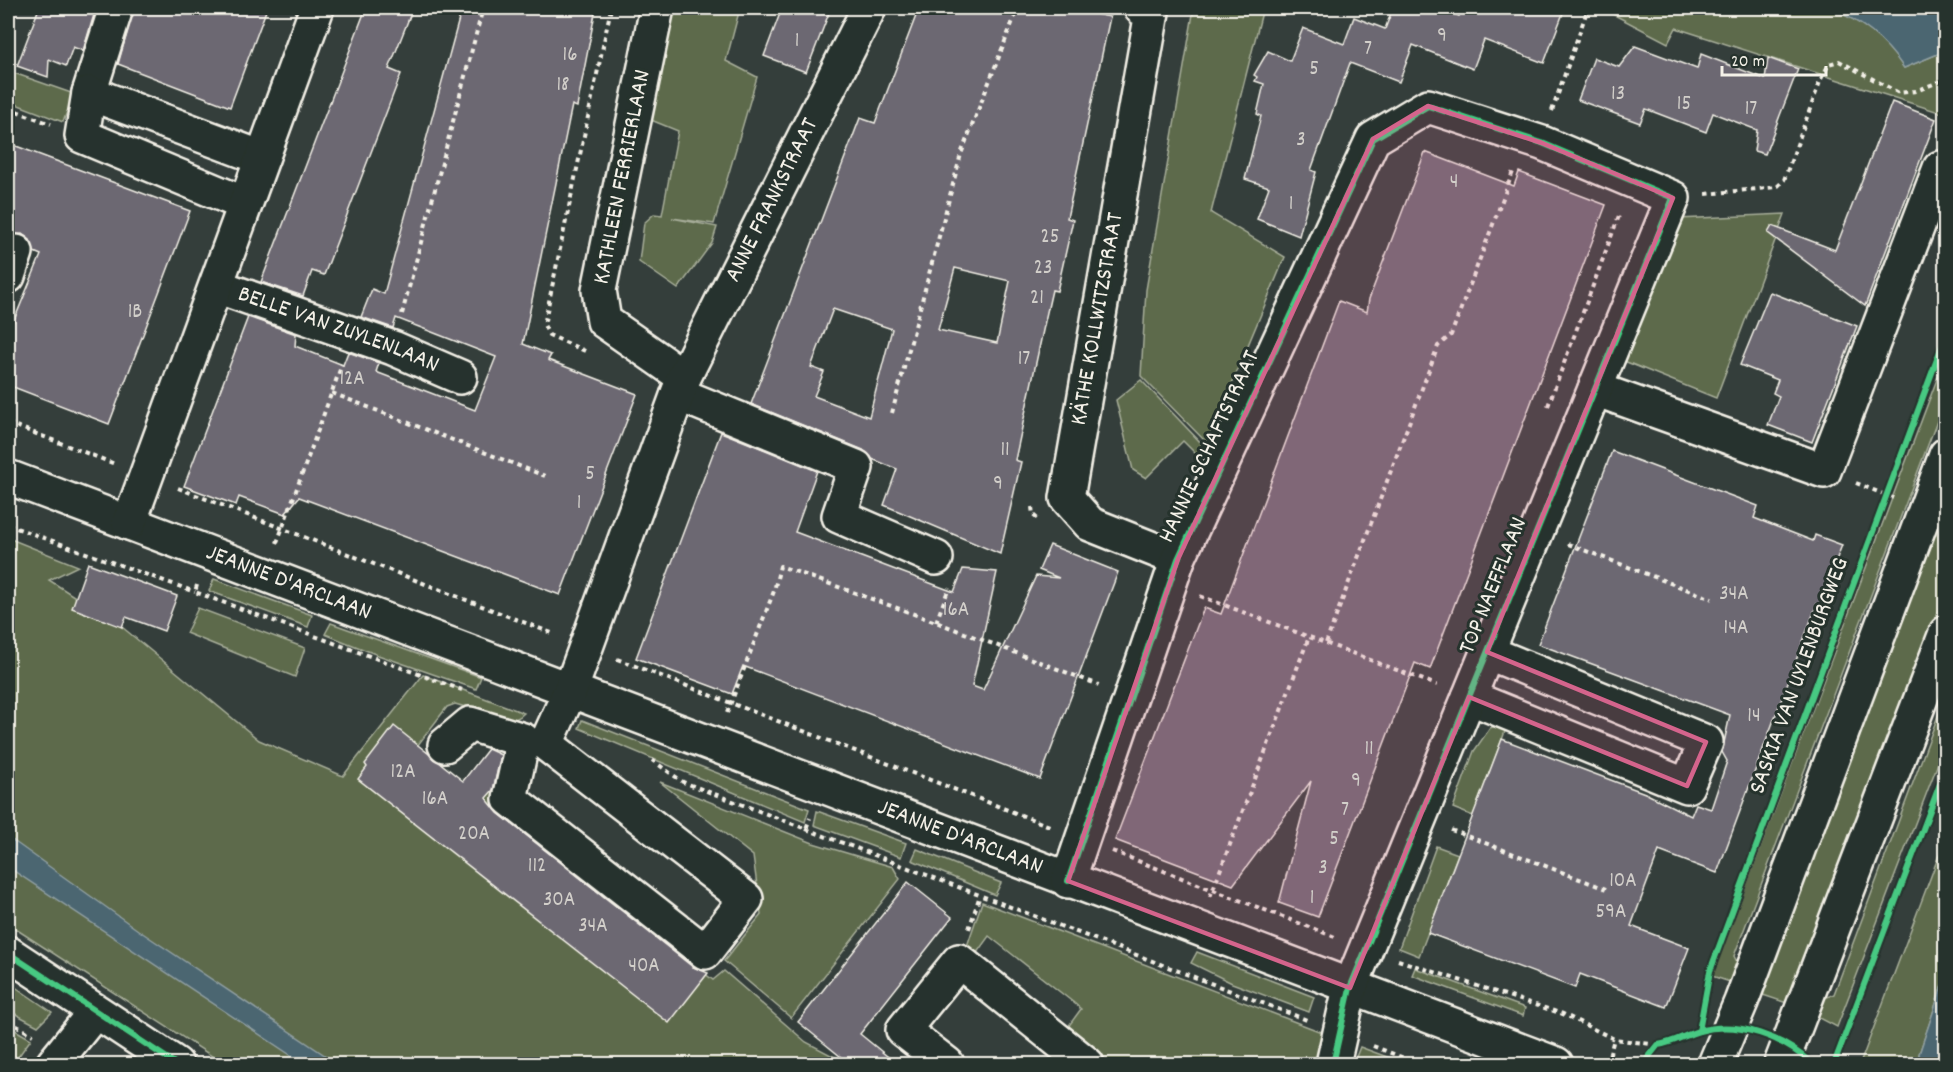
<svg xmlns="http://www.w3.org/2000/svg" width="1953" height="1072" viewBox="0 0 1953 1072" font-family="Dekko,sans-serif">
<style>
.green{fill:#5d6b4c;stroke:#a8ae9a;stroke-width:1.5}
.water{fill:#4b6671;stroke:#8f9ea1;stroke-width:1.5}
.building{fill:#6c6872;stroke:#f4f1e8;stroke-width:1.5;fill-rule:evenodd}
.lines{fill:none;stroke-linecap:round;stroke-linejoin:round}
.street-casing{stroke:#f4f1e8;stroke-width:38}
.secondary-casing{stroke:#f4f1e8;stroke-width:38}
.path{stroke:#f4f1e8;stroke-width:4;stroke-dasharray:4.5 4.5;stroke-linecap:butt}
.street{stroke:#26332d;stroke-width:33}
.secondary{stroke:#26332d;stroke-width:33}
.cycleway-casing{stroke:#26332d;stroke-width:10}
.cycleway{stroke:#46c982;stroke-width:6}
.marked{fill:#d4648c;fill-opacity:0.2;stroke:#d4648c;stroke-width:4.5;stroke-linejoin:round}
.labels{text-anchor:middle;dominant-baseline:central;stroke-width:6;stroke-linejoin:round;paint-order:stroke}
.number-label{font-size:21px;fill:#d2cfca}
.street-label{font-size:24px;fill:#f4f1e8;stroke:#26332d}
</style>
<rect width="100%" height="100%" fill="#343e3b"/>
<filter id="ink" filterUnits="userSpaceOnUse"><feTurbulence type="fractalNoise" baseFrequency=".0167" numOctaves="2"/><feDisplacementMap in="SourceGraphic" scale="12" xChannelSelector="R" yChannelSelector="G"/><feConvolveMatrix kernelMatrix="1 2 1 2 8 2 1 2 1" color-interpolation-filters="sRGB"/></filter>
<g filter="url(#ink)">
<g class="green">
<path d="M674 8H740L726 61 757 77 714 224 672 218 717 227 712 243 678 289 639 262 644 223 654 214 662 215 678 131 651 120Z"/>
<path d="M1194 8H1285L1262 12 1211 213 1285 257 1207 443 1141 376 1146 290Z"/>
<path d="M1601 8H1829C1862 21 1884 38 1904 68L1945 51V114L1676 28 1668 43Z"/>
<path d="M8 71 74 94 63 122 8 101Z"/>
<path d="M1785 214 1716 398 1619 359 1678 219Z"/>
<path d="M1945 358V400L1734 956 1743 974 1739 985 1712 976Z"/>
<path d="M1141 380 1203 445 1198 456 1183 441 1146 478 1133 470 1116 400Z"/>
<path d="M1945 507V594L1790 1004 1760 994Z"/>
<path d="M8 538 78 566 49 580 122 627 259 740 343 776 423 675 524 713C506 732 476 708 455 704L447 707 417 746 474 790 501 757 527 777 499 812 713 980 724 971 806 1042 848 1064H224L8 924Z"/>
<path d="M214 579 312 615 308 627 209 591Z"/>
<path d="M198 608 305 648 295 677 186 633Z"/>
<path d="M331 623 481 677 476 689 378 655 325 634Z"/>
<path d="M1945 697V745L1837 1027 1814 1015 1823 999 1834 994Z"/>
<path d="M582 720 809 809 805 822 579 728Z"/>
<path d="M1509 721 1473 816 1453 808 1474 751 1490 728Z"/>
<path d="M660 782 813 843 893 867 900 879 791 1018 724 961 761 915 753 856Z"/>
<path d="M817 811 906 843 901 857 814 825Z"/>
<path d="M1945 839V977L1919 1054 1921 1064H1860Z"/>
<path d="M1436 846 1458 854 1419 956 1399 948Z"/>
<path d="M917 849 1001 883 995 895 912 860Z"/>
<path d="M982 902 1332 1036 1323 1064H1100L1062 1035 1081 1009 1074 1003 989 936 971 961 964 955Z"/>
<path d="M1197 952 1314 997 1309 1012 1232 983 1191 963Z"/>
<path d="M1415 968 1525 1008 1523 1016 1412 975Z"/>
<path d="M8 982 52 1012 38 1026 8 1010Z"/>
<path d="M8 1026 31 1039 13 1064H8Z"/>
<path d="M1360 1047 1406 1064H1353Z"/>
</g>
<g class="water">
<path d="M1829 8H1945V51L1904 68C1884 39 1862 21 1829 8Z"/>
<path d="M8 837 138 930 338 1064H304L8 867Z"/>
<path d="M1945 977V1064H1921L1919 1054Z"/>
</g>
<g class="building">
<path d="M39 8H96L83 51 73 47 66 66 49 59 48 77 17 66Z"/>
<path d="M134 8H267L230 107 118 64Z"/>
<path d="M366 8H413L389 69 401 74 324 275 312 271 303 296 261 282Z"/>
<path d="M462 8H596L577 107 572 105 523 344 551 355 548 360 637 394 560 595 299 497 285 514 239 497 236 505 184 486 248 317 296 334 295 346 343 365 348 352 379 363 376 372 475 410 496 357 396 318 393 328 361 317 372 289 384 294Z"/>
<path d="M782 8H831L806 72 764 56Z"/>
<path d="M919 8H1066L1110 17 1067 218 1073 220 1057 291 1052 290 1045 321 1015 460 1021 462 1000 554 884 505 897 469 872 459 863 450 751 404 860 118 875 123ZM955 268 1010 281 997 343 938 330ZM833 309 892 329 869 417 814 396 824 372 811 367Z"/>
<path d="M1393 8H1438L1459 16 1462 8H1565L1544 63 1484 40 1473 69 1413 45 1399 82 1350 63 1311 170 1316 172 1299 236 1257 219 1269 187 1245 179 1261 116 1257 114 1264 84 1255 81 1257 77 1254 75 1268 51 1290 61 1303 28 1344 44 1354 17 1385 29Z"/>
<path d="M1635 46 1697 69 1701 54 1765 79 1768 58 1798 69 1765 154 1754 151 1757 130 1713 113 1706 132 1646 109 1640 123 1578 100 1594 58 1619 67Z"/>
<path d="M1892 102 1936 119 1865 306 1768 233 1772 226 1835 250Z"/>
<path d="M8 143 190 211 109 424 8 385V335L41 255 34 252 30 240 22 234 8 236Z"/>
<path d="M1425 152 1514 186 1519 172 1606 205 1430 669 1415 663 1318 917 1279 903 1311 781 1233 885 1115 840 1204 608 1221 614 1339 301 1367 312 1369 299Z"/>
<path d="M1770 292 1857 326 1812 442 1768 425 1779 396 1773 393 1778 380 1740 365Z"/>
<path d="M721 432 817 471 795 532 954 592 963 569 997 572 972 686 983 690 1036 576 1059 578 1039 570 1050 545 1118 572 1040 779 743 666 732 694 636 658Z"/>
<path d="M1612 451 1758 506 1754 518 1813 541 1815 535 1842 545 1819 605 1817 604 1717 873 1659 851 1631 926 1689 948 1666 1007 1580 974 1575 988 1428 933 1502 739 1645 793 1691 816 1696 804 1711 809 1727 761 1722 752 1730 715 1538 644Z"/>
<path d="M88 563 177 596 164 631 126 617 122 627 72 608Z"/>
<path d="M394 726 463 781 488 749 501 755 493 790 486 798 498 813 693 967 708 973 669 1023 358 779 367 767 365 764Z"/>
<path d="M908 882 952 917 860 1034 898 1065H851L798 1022Z"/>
</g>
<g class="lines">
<defs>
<g id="street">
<path d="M657 8 599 290 604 321 684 377"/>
<path d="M1141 8 1152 12 1067 498 1090 524 1178 559"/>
<path d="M89 93 116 8"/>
<path d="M245 204 82 136 89 93 262 158"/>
<path d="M8 276 16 252"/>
<path id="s1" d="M216 286 393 348 460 377"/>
<path d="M1595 389 1824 471 1940 168"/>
<path d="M678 394 856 467 839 516 936 558"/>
<path id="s2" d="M8 477 1556 1064"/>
<path d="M129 523 317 8"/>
<path d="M1469 697 1687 786 1706 742 1487 652"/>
<path id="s3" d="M445 745 470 724 523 740 510 799 705 952 746 899 546 744 570 691 684 377 869 8"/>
<path d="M1068 881 1178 559 1373 139 1428 106 1542 143 1673 198 1350 988 1333 1064"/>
<path d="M8 953 176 1064"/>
<path d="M53 1064 95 1012"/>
<path d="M947 1064 903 1030 959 961 1087 1064"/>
</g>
<g id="secondary">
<path d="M1715 1064 1741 1002 1946 455"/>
<path d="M1781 1064 1946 633"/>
</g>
</defs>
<use href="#street" class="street-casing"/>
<use href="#secondary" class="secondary-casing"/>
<g class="path">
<path d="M8 108 51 124"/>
<path d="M1552 111 1588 8"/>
<path d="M1706 194 1777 187 1784 180 1821 79 1829 64 1839 61 1899 93 1916 91 1946 79"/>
<path d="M402 314 483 8"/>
<path d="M585 351 549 335 544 325 611 8"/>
<path d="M332 393 545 476"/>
<path d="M1548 406 1620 213"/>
<path d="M892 413 961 154 1018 8"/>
<path d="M8 423 115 464"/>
<path d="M1856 483 1893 498"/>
<path d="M178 488 554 634"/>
<path d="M1032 507 1033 515 1039 520"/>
<path d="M8 525 195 592"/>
<path d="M277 543 342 364"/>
<path d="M1568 544 1712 599"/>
<path d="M197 585 195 592 462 690"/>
<path d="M1200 596 1437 685"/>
<path d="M936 622 949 588"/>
<path d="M1326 643 1438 346 1451 335 1514 169"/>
<path d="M617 659 1052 827"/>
<path d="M727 713 774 591 780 566 936 622 1099 685"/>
<path d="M652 760 683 782 806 829 810 818"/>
<path d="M806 829 1307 1020"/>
<path d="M1451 830 1606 889"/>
<path d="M1112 851 1335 937"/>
<path d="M1210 897 1309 637"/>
<path d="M969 929 980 895"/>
<path d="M1398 960 1563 1014 1614 1039 1658 1045"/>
<path d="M8 1021 33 1035"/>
<path d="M1373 1046 1419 1064"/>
<path d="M1607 1064 1614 1039"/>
</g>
<use href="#street" class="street"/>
<use href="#secondary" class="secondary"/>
<defs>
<g id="cycleway">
<path d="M1068 881 1178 559 1373 139 1428 106 1542 143 1673 198 1350 988 1333 1064"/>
<path d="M8 953 176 1064"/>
<path d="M1699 1031 1710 971 1946 335"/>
<path d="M1643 1064 1658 1045C1673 1043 1685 1035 1699 1031 1739 1020 1783 1037 1812 1064"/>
<path d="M1834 1064 1946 768"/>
</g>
</defs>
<use href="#cycleway" class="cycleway-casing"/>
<use href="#cycleway" class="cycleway"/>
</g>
</g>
<path class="marked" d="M1428 106 1542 143 1673 198 1487 652 1706 742 1687 786 1469 697 1350 988 1068 881 1178 559 1373 139Z"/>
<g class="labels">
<g class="number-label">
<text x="1442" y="37">9</text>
<text x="797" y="42">1</text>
<text x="1368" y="50">7</text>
<text x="570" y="56">16</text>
<text x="1314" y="70">5</text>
<text x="563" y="86">18</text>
<text x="1618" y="95">13</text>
<text x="1684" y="105">15</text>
<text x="1751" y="110">17</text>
<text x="1301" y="141">3</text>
<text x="1454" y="183">4</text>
<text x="1291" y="205">1</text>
<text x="1050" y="238">25</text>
<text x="1043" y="269">23</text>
<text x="1037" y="299">21</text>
<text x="135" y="313">1B</text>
<text x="1024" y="360">17</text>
<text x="352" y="380">12A</text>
<text x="1005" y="451">11</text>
<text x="590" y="475">5</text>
<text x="998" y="485">9</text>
<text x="579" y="504">1</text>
<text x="1734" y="595">34A</text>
<text x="956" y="611">16A</text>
<text x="1736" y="629">14A</text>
<text x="1754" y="717">14</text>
<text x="1369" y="750">11</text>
<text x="403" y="773">12A</text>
<text x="1356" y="782">9</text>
<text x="435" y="800">16A</text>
<text x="1345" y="811">7</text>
<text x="474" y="835">20A</text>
<text x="1334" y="840">5</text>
<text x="537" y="867">112</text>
<text x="1323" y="869">3</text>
<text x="1623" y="882">10A</text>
<text x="1312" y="899">1</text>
<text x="559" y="901">30A</text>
<text x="1611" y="913">59A</text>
<text x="593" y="927">34A</text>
<text x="644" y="967">40A</text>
</g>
<g class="street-label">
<text transform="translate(623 177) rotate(-79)">KATHLEEN FERRIERLAAN</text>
<text stroke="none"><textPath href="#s3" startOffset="1306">ANNE FRANKSTRAAT</textPath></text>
<text transform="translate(1098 319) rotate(-80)">KÄTHE KOLLWITZSTRAAT</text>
<text stroke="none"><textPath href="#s1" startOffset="130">BELLE VAN ZUYLENLAAN</textPath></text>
<text transform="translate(1210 447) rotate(-65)">HANNIE SCHAFTSTRAAT</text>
<text stroke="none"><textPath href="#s2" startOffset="300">JEANNE D'ARCLAAN</textPath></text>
<text transform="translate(1494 586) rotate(-68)">TOP NAEFFLAAN</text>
<text transform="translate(1800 676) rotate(-70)">SASKIA VAN UYLENBURGWEG</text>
<text stroke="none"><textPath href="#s2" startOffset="1018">JEANNE D'ARCLAAN</textPath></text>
</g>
</g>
<rect width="1953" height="1072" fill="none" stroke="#26332d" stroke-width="30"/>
<rect x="15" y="15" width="1923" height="1042" fill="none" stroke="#f4f1e8" stroke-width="2" filter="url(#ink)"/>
<path d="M1722 66v9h104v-9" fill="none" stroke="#f4f1e8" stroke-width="3"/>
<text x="1731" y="66" font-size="18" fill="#f4f1e8" stroke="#26332d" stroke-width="4.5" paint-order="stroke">20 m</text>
</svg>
